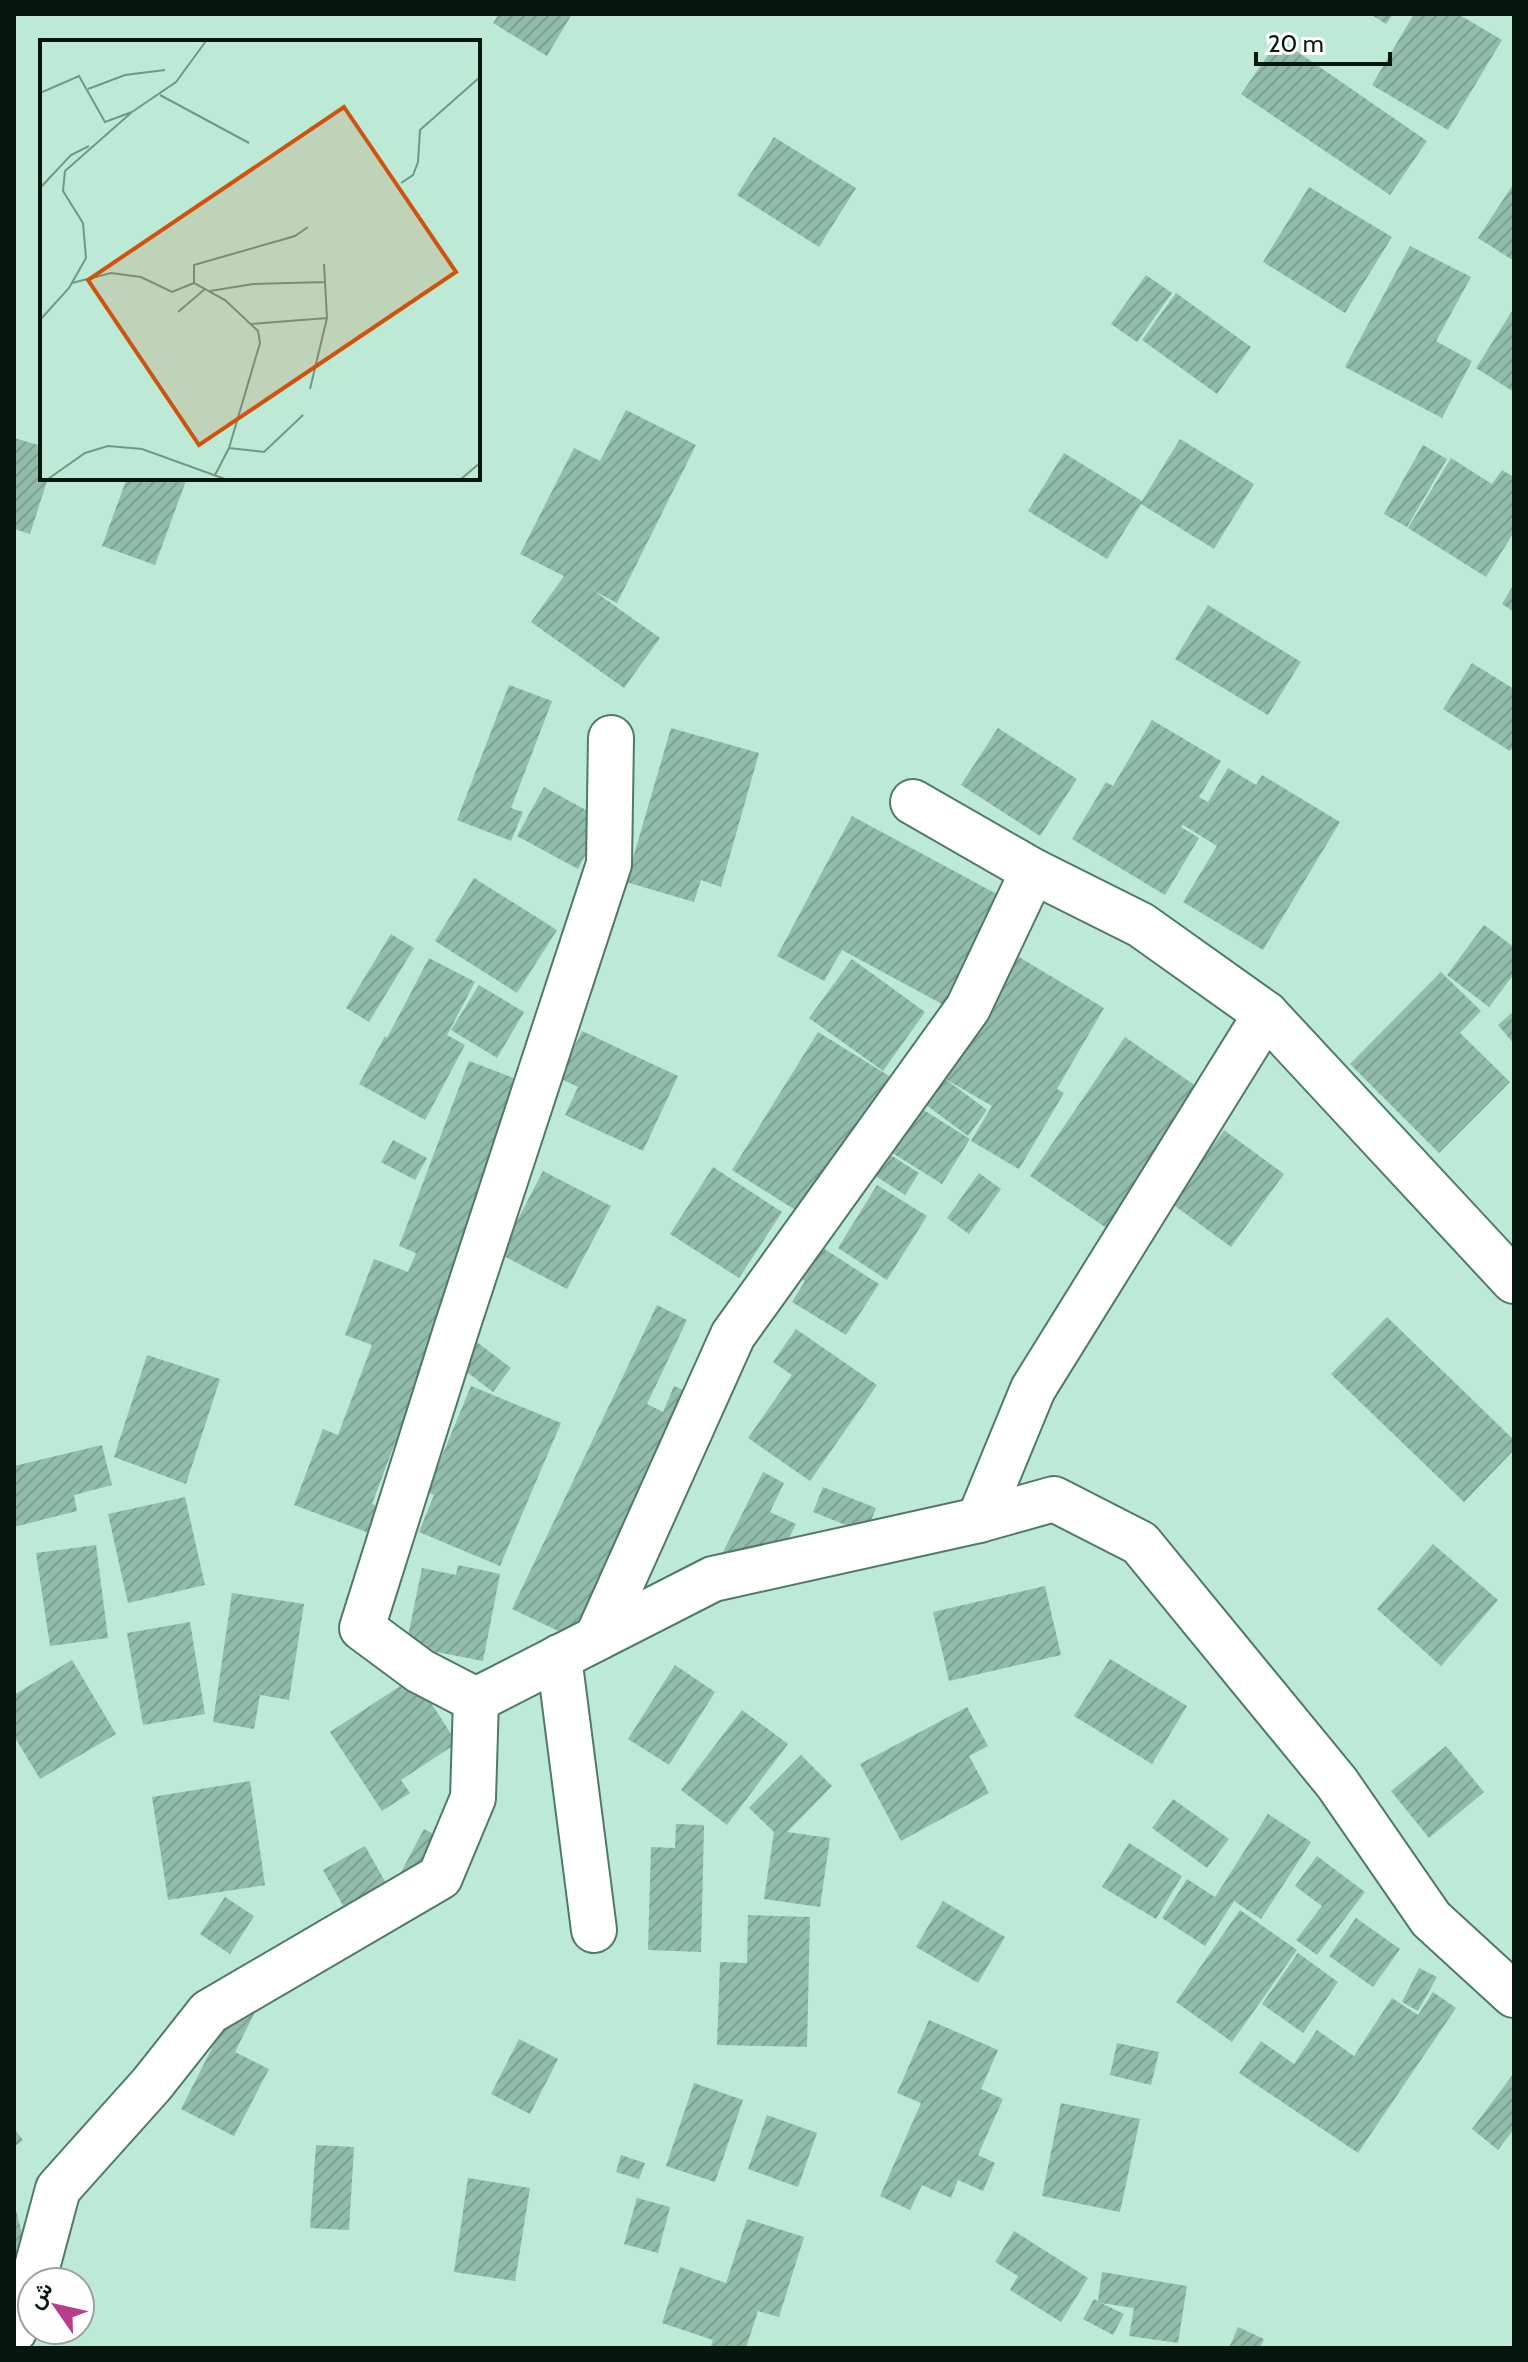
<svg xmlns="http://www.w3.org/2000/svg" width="1528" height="2362" viewBox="0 0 1528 2362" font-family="Cabin,Vazirmatn,sans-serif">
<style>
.building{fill:url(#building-hatch)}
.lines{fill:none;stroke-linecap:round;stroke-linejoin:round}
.minor-casing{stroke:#507a68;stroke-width:48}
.minor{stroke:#fff;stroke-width:44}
.inset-road{fill:none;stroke:#739687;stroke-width:2}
.view{fill:#d1520c;fill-opacity:0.15;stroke:#d1520c;stroke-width:4}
.inset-edge{fill:none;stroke:#061710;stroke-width:4}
</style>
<defs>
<pattern id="building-hatch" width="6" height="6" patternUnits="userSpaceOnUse" patternTransform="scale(2)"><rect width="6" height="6" fill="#91bdaa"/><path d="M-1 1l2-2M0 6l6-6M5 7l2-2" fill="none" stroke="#7ca291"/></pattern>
</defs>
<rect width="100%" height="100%" fill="#bcead6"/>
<g class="building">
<path d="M499 14H572L547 56 493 23Z"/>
<path d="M1370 14H1393L1386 24Z"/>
<path d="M1414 14H1458L1502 40 1448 130 1372 85Z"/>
<path d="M1279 39 1427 141 1390 195 1241 94Z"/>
<path d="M774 137 856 188 819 247 737 195Z"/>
<path d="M1514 183V261L1478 238Z"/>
<path d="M1309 187 1392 237 1345 313 1263 262Z"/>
<path d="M1410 246 1471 277 1436 341 1472 361 1442 418 1345 367Z"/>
<path d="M1146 275 1172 293 1137 342 1111 324Z"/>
<path d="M1176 293 1251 347 1217 394 1142 340Z"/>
<path d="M1514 308V392L1476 368Z"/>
<path d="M626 410 696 445 617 603 594 591 660 638 624 688 531 622 564 576 520 554 574 448 600 461Z"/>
<path d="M14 438 42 446V478H48L30 534 14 529Z"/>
<path d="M1180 439 1254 484 1214 549 1141 504 1107 559 1028 511 1064 453 1142 501Z"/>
<path d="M1423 445 1447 459 1407 527 1384 514Z"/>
<path d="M1451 458 1492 484 1502 470 1514 477V532L1486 577 1408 528Z"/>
<path d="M127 478H187L155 565 102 546Z"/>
<path d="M1514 584V612L1502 604Z"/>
<path d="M1208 605 1301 662 1268 715 1175 659Z"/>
<path d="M1472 663 1514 689V746L1510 751 1443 709Z"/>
<path d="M509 685 552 701 511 808 523 812 511 841 457 820Z"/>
<path d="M1152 720 1221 761 1199 797 1208 802 1228 768 1256 785 1262 775 1340 822 1263 950 1183 902 1217 846 1183 825 1181 827 1199 838 1165 895 1072 839 1106 782 1113 786Z"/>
<path d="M671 728 759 753 721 887 701 880 694 902 626 882Z"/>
<path d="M998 728 1077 779 1040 836 961 785Z"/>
<path d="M544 787 604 820 578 869 517 836Z"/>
<path d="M852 816 1006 899 953 1010 842 950 824 981 777 956Z"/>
<path d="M474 878 557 930 517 993 435 941Z"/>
<path d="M1484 925 1514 947V974L1489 1007 1447 975Z"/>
<path d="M391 934 414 948 369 1022 346 1008Z"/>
<path d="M1014 954 1104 1008 1057 1089 1064 1093 1019 1169 971 1141 992 1106 942 1077Z"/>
<path d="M429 958 475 982 447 1035 465 1045 425 1120 359 1084 385 1036 387 1038Z"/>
<path d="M852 959 925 1012 883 1071 809 1018Z"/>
<path d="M1441 972 1481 1011 1460 1033 1510 1082 1439 1153 1350 1064Z"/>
<path d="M479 985 524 1012 497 1058 451 1030Z"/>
<path d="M1514 1011V1044L1498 1025Z"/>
<path d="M582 1031 678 1076 643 1151 565 1115 578 1087 559 1078Z"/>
<path d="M818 1032 894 1079 808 1218 732 1170Z"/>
<path d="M1125 1037 1206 1093 1108 1229 1030 1176Z"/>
<path d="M469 1061 530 1084 372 1504 395 1513 385 1539 294 1505 323 1429 338 1435 372 1345 345 1335 374 1259 408 1272 416 1253 399 1246Z"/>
<path d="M933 1070 987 1110 968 1136 914 1096Z"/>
<path d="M914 1104 970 1139 942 1184 886 1149Z"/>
<path d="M1224 1130 1284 1174 1231 1247 1171 1203Z"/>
<path d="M393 1140 427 1158 415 1180 381 1162Z"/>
<path d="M889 1154 919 1173 905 1195 874 1175Z"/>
<path d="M713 1167 782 1212 739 1278 670 1234Z"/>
<path d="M543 1171 611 1206 567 1289 500 1254Z"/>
<path d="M979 1173 1001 1189 969 1234 947 1218Z"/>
<path d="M877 1185 927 1216 887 1280 838 1248Z"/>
<path d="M815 1243 879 1284 846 1335 792 1302 805 1281 795 1275Z"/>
<path d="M657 1305 687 1320 647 1404 663 1412 674 1386 688 1392 571 1637 512 1609Z"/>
<path d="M1387 1317 1514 1440V1450L1464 1502 1331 1374Z"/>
<path d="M796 1329 877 1385 810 1481 748 1438 792 1375 773 1362Z"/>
<path d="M469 1336 511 1368 493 1392 451 1360Z"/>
<path d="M147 1355 220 1379 186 1484 114 1457Z"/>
<path d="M471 1386 561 1423 500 1566 419 1532 434 1495 427 1492Z"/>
<path d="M102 1445 112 1485 74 1495 77 1511 14 1527V1466Z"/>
<path d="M763 1472 784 1483 770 1512 796 1524 761 1593 714 1570Z"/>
<path d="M823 1487 876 1508 866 1533 813 1512Z"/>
<path d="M185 1497 205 1585 128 1603 108 1514Z"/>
<path d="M1433 1544 1498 1600 1441 1666 1377 1609Z"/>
<path d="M96 1545 108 1638 50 1646 36 1553Z"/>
<path d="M458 1565 500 1574 483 1661 406 1646 422 1568 456 1575Z"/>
<path d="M1045 1586 1061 1655 949 1681 933 1612Z"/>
<path d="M232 1593 304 1604 289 1700 260 1695 254 1729 213 1722Z"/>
<path d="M190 1622 205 1714 143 1725 127 1633Z"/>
<path d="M1110 1659 1187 1706 1152 1764 1074 1716Z"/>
<path d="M72 1660 116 1734 40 1779 14 1736V1695Z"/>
<path d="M675 1665 715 1692 669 1765 628 1739Z"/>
<path d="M414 1677 457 1743 401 1780 410 1793 382 1811 330 1732Z"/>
<path d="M967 1707 988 1746 969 1756 989 1793 901 1841 860 1764Z"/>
<path d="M742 1710 788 1744 727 1825 681 1790Z"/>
<path d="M1446 1746 1484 1792 1429 1838 1391 1791Z"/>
<path d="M801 1755 832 1786 787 1832 830 1838 820 1907 764 1899 774 1832 749 1808Z"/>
<path d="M250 1781 265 1885 168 1900 152 1797Z"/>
<path d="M1173 1799 1229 1839 1207 1868 1152 1828Z"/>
<path d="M1268 1814 1311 1842 1261 1919 1234 1901 1205 1946 1162 1918 1187 1879 1215 1897Z"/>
<path d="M676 1824 704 1825 701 1952 648 1950 651 1847 675 1848Z"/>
<path d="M424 1829 447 1841 423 1886 400 1874Z"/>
<path d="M1129 1843 1182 1876 1156 1919 1102 1887Z"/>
<path d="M365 1846 391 1892 349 1916 323 1870Z"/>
<path d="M1317 1856 1365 1892 1317 1955 1296 1940 1322 1906 1295 1886Z"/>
<path d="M225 1897 254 1916 230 1954 200 1934Z"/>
<path d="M943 1901 1005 1937 978 1983 916 1947Z"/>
<path d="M1240 1910 1297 1950 1232 2042 1176 2002Z"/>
<path d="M748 1915 810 1917 807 2047 717 2045 720 1962 747 1963Z"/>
<path d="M1356 1918 1400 1949 1373 1987 1329 1956Z"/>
<path d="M1298 1953 1338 1982 1303 2033 1262 2004Z"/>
<path d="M1419 1968 1437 1977 1418 2011 1402 2002Z"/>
<path d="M1433 1992 1456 2008 1358 2153 1239 2073 1261 2041 1294 2064 1317 2030 1354 2056 1392 1998 1418 2015Z"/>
<path d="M236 2001 255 2012 235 2052 269 2069 234 2136 181 2109Z"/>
<path d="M929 2020 998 2050 981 2089 1003 2099 978 2155 995 2163 983 2191 958 2180 951 2198 922 2185 910 2210 880 2196 921 2103 897 2093Z"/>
<path d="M519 2039 558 2059 530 2114 491 2094Z"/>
<path d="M1117 2043 1159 2052 1151 2085 1110 2075Z"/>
<path d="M1514 2073V2129L1498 2150 1472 2129Z"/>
<path d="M694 2083 743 2100 715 2182 666 2166Z"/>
<path d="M1061 2103 1140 2119 1120 2212 1042 2196Z"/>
<path d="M767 2115 817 2133 798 2187 748 2169Z"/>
<path d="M14 2129 23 2140 14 2147Z"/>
<path d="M316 2145 354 2147 349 2230 310 2228Z"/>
<path d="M621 2155 645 2163 639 2179 616 2172Z"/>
<path d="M468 2178 530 2188 515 2281 454 2272Z"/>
<path d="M637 2198 670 2207 658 2253 624 2244Z"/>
<path d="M14 2203 33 2275 14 2279Z"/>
<path d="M747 2219 804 2237 779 2317 758 2311 746 2348H710L713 2340 662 2323 680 2267 726 2283Z"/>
<path d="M1014 2231 1088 2278 1061 2322 1010 2290 1018 2276 995 2262Z"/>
<path d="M1102 2272 1187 2286 1178 2343 1129 2336 1134 2308 1101 2303 1124 2314 1113 2335 1083 2319 1094 2299 1098 2301Z"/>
<path d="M1238 2327 1264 2339 1260 2348H1229Z"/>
</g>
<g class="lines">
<defs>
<g id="minor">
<path d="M611 738 609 864 457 1327 362 1628 420 1671 476 1700 713 1579 979 1520 1054 1499 1140 1543 1337 1783 1431 1919 1514 1995"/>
<path d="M913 802 1033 871 1141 925 1266 1014 1514 1281"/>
<path d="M979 1520 1033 1389 1266 1014"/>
<path d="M597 1638 733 1335 968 1008 1033 871"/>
<path d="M559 1657 594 1930"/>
<path d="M33 2282 58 2189 152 2084 209 2012 440 1877 473 1798 476 1700"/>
<path d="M14 2331 32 2286"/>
</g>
</defs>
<use href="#minor" class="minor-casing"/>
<use href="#minor" class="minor"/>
</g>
<g transform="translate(40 40)">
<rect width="440" height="440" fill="#bcead6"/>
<path class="inset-road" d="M48 49 85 35 125 30M0 53 39 36 65 82 92 72M120 55 209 103M361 143 373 135 378 122 380 90 440 37M0 148 31 115 49 106M32 243 71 233 101 237 132 252 154 243M170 251 213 244 285 242M138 272 165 249M0 280 29 248 46 218 43 183 23 151 25 131 92 72 136 42 166 1M211 284 287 278M270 349 287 278 284 224M189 408 224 412 263 375M175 435 189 408 220 303 218 291 185 260 154 243V225L255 196 268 187M8 439 45 413 68 406 102 409 185 439M421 439 440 423"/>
<path class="view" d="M304 67 416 232 159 405 48 240Z"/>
<rect width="440" height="440" class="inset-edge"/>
</g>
<rect width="1528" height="2362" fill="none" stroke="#061710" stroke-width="32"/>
<g transform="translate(56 2306) rotate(304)"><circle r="38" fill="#fefefe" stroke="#9ba29f" stroke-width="2"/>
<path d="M0-6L14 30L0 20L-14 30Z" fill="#ba3c8a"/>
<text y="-12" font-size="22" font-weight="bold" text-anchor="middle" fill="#061710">ش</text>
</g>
<path d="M1256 52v12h134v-12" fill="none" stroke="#061710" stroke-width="4"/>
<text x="1268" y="52" font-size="24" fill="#061710" stroke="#fefefe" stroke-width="6" paint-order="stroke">20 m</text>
</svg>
